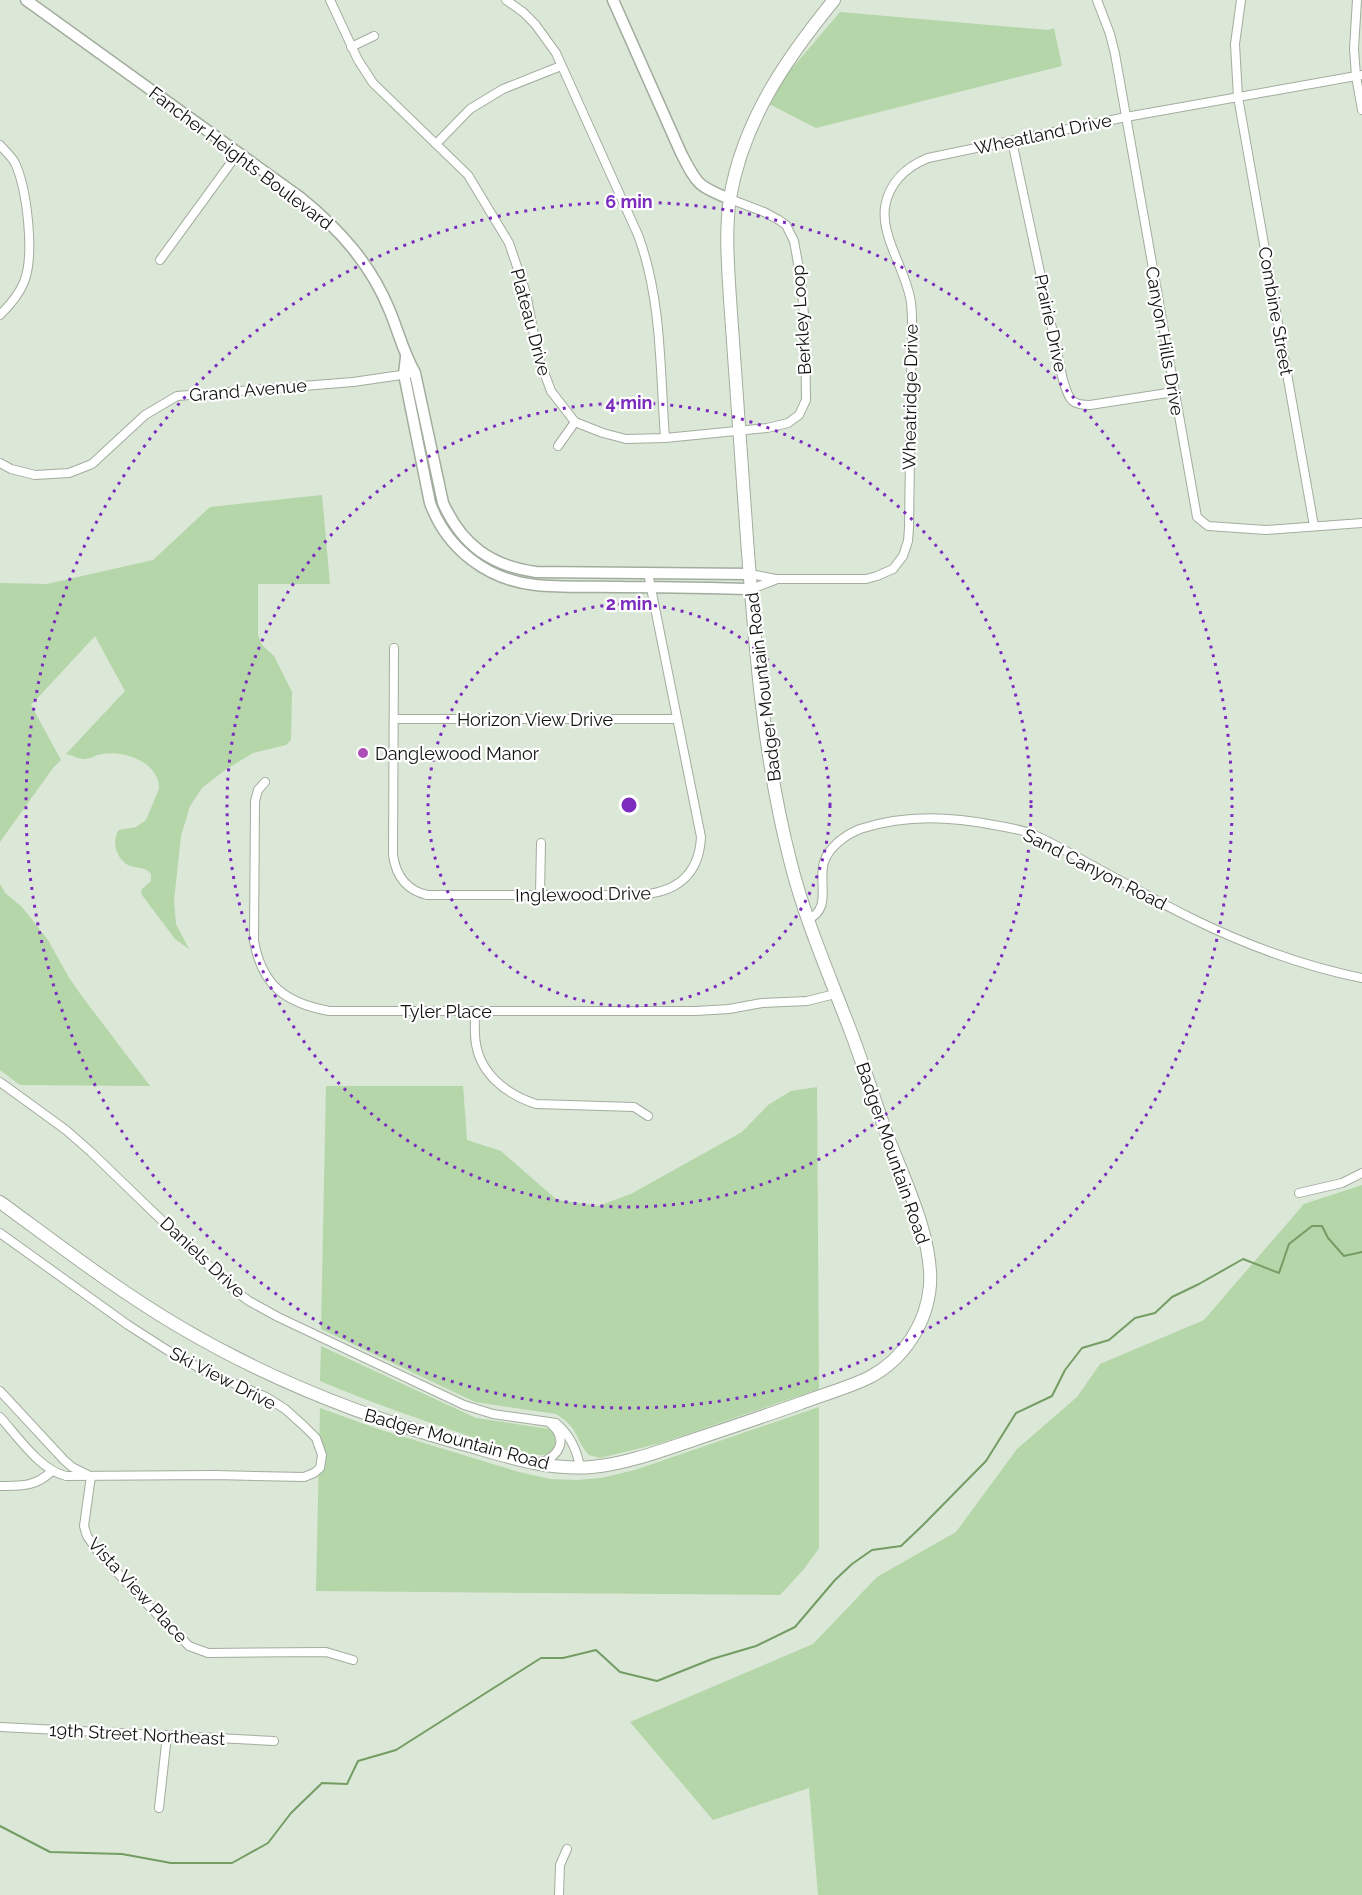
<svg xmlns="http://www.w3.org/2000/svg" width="1362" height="1895" viewBox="0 0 1362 1895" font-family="Raleway,sans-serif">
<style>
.green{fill:#b4d6a8}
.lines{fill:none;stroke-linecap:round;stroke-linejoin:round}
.stream{stroke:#749d64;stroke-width:2}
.minor-casing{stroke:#a2ad9e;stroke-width:10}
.tertiary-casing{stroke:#a2ad9e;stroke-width:13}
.secondary-casing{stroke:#a2ad9e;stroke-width:14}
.minor{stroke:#fff;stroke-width:8}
.tertiary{stroke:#fff;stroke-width:10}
.secondary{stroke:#fff;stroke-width:12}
.ring{fill:none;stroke:#7b2cbf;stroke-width:3;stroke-dasharray:3 6}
.poi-dot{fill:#ae4eb7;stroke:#fff;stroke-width:2}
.labels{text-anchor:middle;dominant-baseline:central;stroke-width:4.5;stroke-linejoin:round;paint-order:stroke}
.street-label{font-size:18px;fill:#10140f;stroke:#fff}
.poi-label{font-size:18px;fill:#10140f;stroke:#fff;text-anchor:start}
.centre{fill:#7b2cbf;stroke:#fff;stroke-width:3}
.ring-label{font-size:18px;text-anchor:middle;font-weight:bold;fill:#7b2cbf;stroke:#fff;stroke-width:4.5;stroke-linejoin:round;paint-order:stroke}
</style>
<rect width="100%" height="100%" fill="#dbe7d7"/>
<g class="green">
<path d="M840 12 1048 30 1054 28 1062 66 816 128 767 103 782 80Z"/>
<path d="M322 495 330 584H258V635L262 645 274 656 292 692 291 740 286 745 253 753 225 770 202 788 190 806 181 836 174 901 176 924 189 949 175 939 142 895 141 890 151 881V874C145 866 136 869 128 865 116 858 111 841 119 830L136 827 146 820 159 789C160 763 125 750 102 754 95 755 91 759 84 759 77 759 73 755 66 754L125 691 95 636 31 705 61 760 53 768 0 842V583L47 584 153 560 210 507Z"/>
<path d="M0 884 5 893 22 907 48 940 68 976 81 995 150 1086 20 1085 0 1070Z"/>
<path d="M326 1086H463L467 1140 501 1151 557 1200 598 1206 631 1194 742 1132 768 1105 791 1091 817 1087 819 1389 661 1443 600 1458 589 1455C574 1438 580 1429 556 1414L475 1402 321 1329Z"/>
<path d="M1362 1185V1895H818L809 1788 713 1820 630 1722 813 1644 877 1577 956 1532 1017 1449 1077 1397 1100 1364 1204 1320 1304 1204Z"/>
<path d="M321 1346 476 1418 549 1429 554 1434C558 1445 552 1456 539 1455 517 1454 493 1444 472 1437 421 1420 370 1402 320 1381Z"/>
<path d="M819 1407V1548L804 1569 780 1595 316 1591 320 1408 378 1429 519 1472 550 1479 577 1480 601 1478 635 1470Z"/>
</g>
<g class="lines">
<path class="stream" d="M0 1826 50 1852 122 1854 171 1863H232L268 1843 291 1813 322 1783 347 1784 358 1761 396 1750 541 1658H563L596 1650 620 1672 657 1681 712 1659 756 1646 795 1627 835 1580 852 1564 872 1550 901 1546 923 1525 986 1461 1016 1413 1052 1396 1065 1370 1082 1348 1109 1340 1135 1318 1155 1313 1172 1297 1199 1284 1243 1259 1279 1273 1289 1244 1312 1226H1322L1328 1238 1344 1256 1362 1252"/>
<defs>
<g id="minor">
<path d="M330 0 358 60 373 83 468 175 509 243 526 293 538 356 551 391 575 422 603 433 626 439 665 438 767 428 788 423 799 415 806 400 805 327 801 280 794 241 786 225 779 220 764 212 730 199"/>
<path d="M506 0 523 12 535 24 556 53 638 235C662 299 660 371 665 438"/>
<path d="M1097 0 1110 34 1115 54 1197 517 1208 526 1266 530 1362 523"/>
<path d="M1241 0 1235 44 1238 97 1314 526"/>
<path d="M1357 0 1354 49 1356 76 1362 110"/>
<path d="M351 47 374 36"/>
<path d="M1012 141 1063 380C1069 398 1069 405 1090 405L1174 392"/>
<path d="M436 144 470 109 503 89 561 66"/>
<path d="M0 145C5 151 12 157 15 163 27 189 35 255 24 282 19 295 10 305 0 315"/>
<path d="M160 260 238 153"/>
<path d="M558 446 575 422"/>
<path d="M0 463 11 469 35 475 69 473 92 464 145 415 177 396 353 382 408 374"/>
<path d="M750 574 776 579H866L877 576 893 569 903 556 908 541 909 528C910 480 910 433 911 386 911 359 914 331 911 303 907 271 881 239 885 207 889 183 906 167 928 158L1126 117 1362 75"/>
<path d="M751 589 775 580"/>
<path d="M394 648 393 855C396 876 406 890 427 895H637C674 893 699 877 701 837L648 573"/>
<path d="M395 719H676"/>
<path d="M265 782 258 790 255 801 254 941C262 986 286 1003 329 1011H696L729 1009 762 1003 807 1001 835 994"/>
<path d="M540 895 541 843"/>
<path d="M808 919C832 910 818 881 824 862 829 847 845 835 860 829 904 814 949 816 994 825 1006 827 1018 829 1030 833 1049 841 1068 852 1086 862 1121 881 1155 900 1191 918 1246 945 1302 966 1362 978"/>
<path d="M475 1011C475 1022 474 1033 476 1044 481 1075 508 1095 536 1104L634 1107 648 1116"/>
<path d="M0 1082 66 1130 91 1152 234 1290 249 1301 278 1317 464 1405 493 1414 556 1423C569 1434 577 1450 580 1467"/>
<path d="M1299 1193 1342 1183 1362 1173"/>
<path d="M0 1233 128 1325 167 1350 205 1371 266 1397 285 1409 304 1426 316 1438 322 1455 320 1468 314 1473 304 1477 215 1475 66 1476C40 1470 18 1437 0 1417"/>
<path d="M0 1391 64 1460 72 1467 88 1475"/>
<path d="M540 1463C559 1456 569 1440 551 1424"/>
<path d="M91 1476 84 1526 87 1536 99 1553 141 1598 189 1646 208 1653 326 1652 353 1660"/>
<path d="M0 1486C22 1486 35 1487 52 1471"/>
<path d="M0 1727 274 1741"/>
<path d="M159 1808 167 1735"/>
<path d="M559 1895 560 1865 567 1849"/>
</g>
<g id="tertiary">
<path d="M26 0 301 198C339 229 370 263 389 309 398 330 403 352 415 373L443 503C462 545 491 566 536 572L750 574"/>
<path d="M613 0 681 153C697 184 697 186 730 199"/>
<path d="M406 357 404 374 430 503C447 549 487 580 536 585 564 588 594 586 623 587 666 587 708 588 751 589"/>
</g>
<path id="secondary" d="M0 1202C59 1245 117 1290 180 1327 268 1379 361 1416 459 1443 503 1455 546 1471 592 1467 626 1464 660 1451 693 1440 729 1428 765 1416 801 1403 824 1394 848 1388 870 1377 904 1359 927 1323 930 1285 933 1238 904 1179 887 1135 874 1099 863 1063 849 1027 828 972 804 917 790 860 763 754 755 647 747 539 742 459 736 379 730 299 728 266 725 231 730 198 743 121 786 59 834 0"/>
</defs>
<use href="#minor" class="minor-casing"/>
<use href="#tertiary" class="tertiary-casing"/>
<use href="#secondary" class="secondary-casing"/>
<use href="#minor" class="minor"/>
<use href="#tertiary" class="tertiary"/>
<use href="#secondary" class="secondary"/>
</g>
<g class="ring">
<circle cx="629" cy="805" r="201"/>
<circle cx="629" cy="805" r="402"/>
<circle cx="629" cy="805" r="603"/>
</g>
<circle class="poi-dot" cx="363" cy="753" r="6"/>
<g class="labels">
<g class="street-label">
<text transform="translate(1043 134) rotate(-12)">Wheatland Drive</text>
<text transform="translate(241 158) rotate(37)">Fancher Heights Boulevard</text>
<text transform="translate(1276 311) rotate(80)">Combine Street</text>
<text transform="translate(801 320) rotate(-94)">Berkley Loop</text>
<text transform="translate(531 322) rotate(75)">Plateau Drive</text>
<text transform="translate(1051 323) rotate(78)">Prairie Drive</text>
<text transform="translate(1165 341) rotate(80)">Canyon Hills Drive</text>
<text transform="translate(248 390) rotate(-5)">Grand Avenue</text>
<text transform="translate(910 397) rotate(-89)">Wheatridge Drive</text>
<text transform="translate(763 687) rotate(-97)">Badger Mountain Road</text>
<text x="535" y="719">Horizon View Drive</text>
<text transform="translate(1095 869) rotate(27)">Sand Canyon Road</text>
<text transform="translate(583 894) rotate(-1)">Inglewood Drive</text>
<text x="446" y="1011">Tyler Place</text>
<text transform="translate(893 1153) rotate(71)">Badger Mountain Road</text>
<text transform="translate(203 1257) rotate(43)">Daniels Drive</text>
<text transform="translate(223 1378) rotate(27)">Ski View Drive</text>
<text transform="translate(457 1439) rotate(15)">Badger Mountain Road</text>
<text transform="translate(138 1590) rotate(47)">Vista View Place</text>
<text transform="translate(137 1734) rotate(3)">19th Street Northeast</text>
</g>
<g class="poi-label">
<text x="375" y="753">Danglewood Manor</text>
</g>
</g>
<circle cx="629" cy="805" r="9" class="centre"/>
<g class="ring-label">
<text x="629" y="208">6 min</text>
<text x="629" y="409">4 min</text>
<text x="629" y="610">2 min</text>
</g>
</svg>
